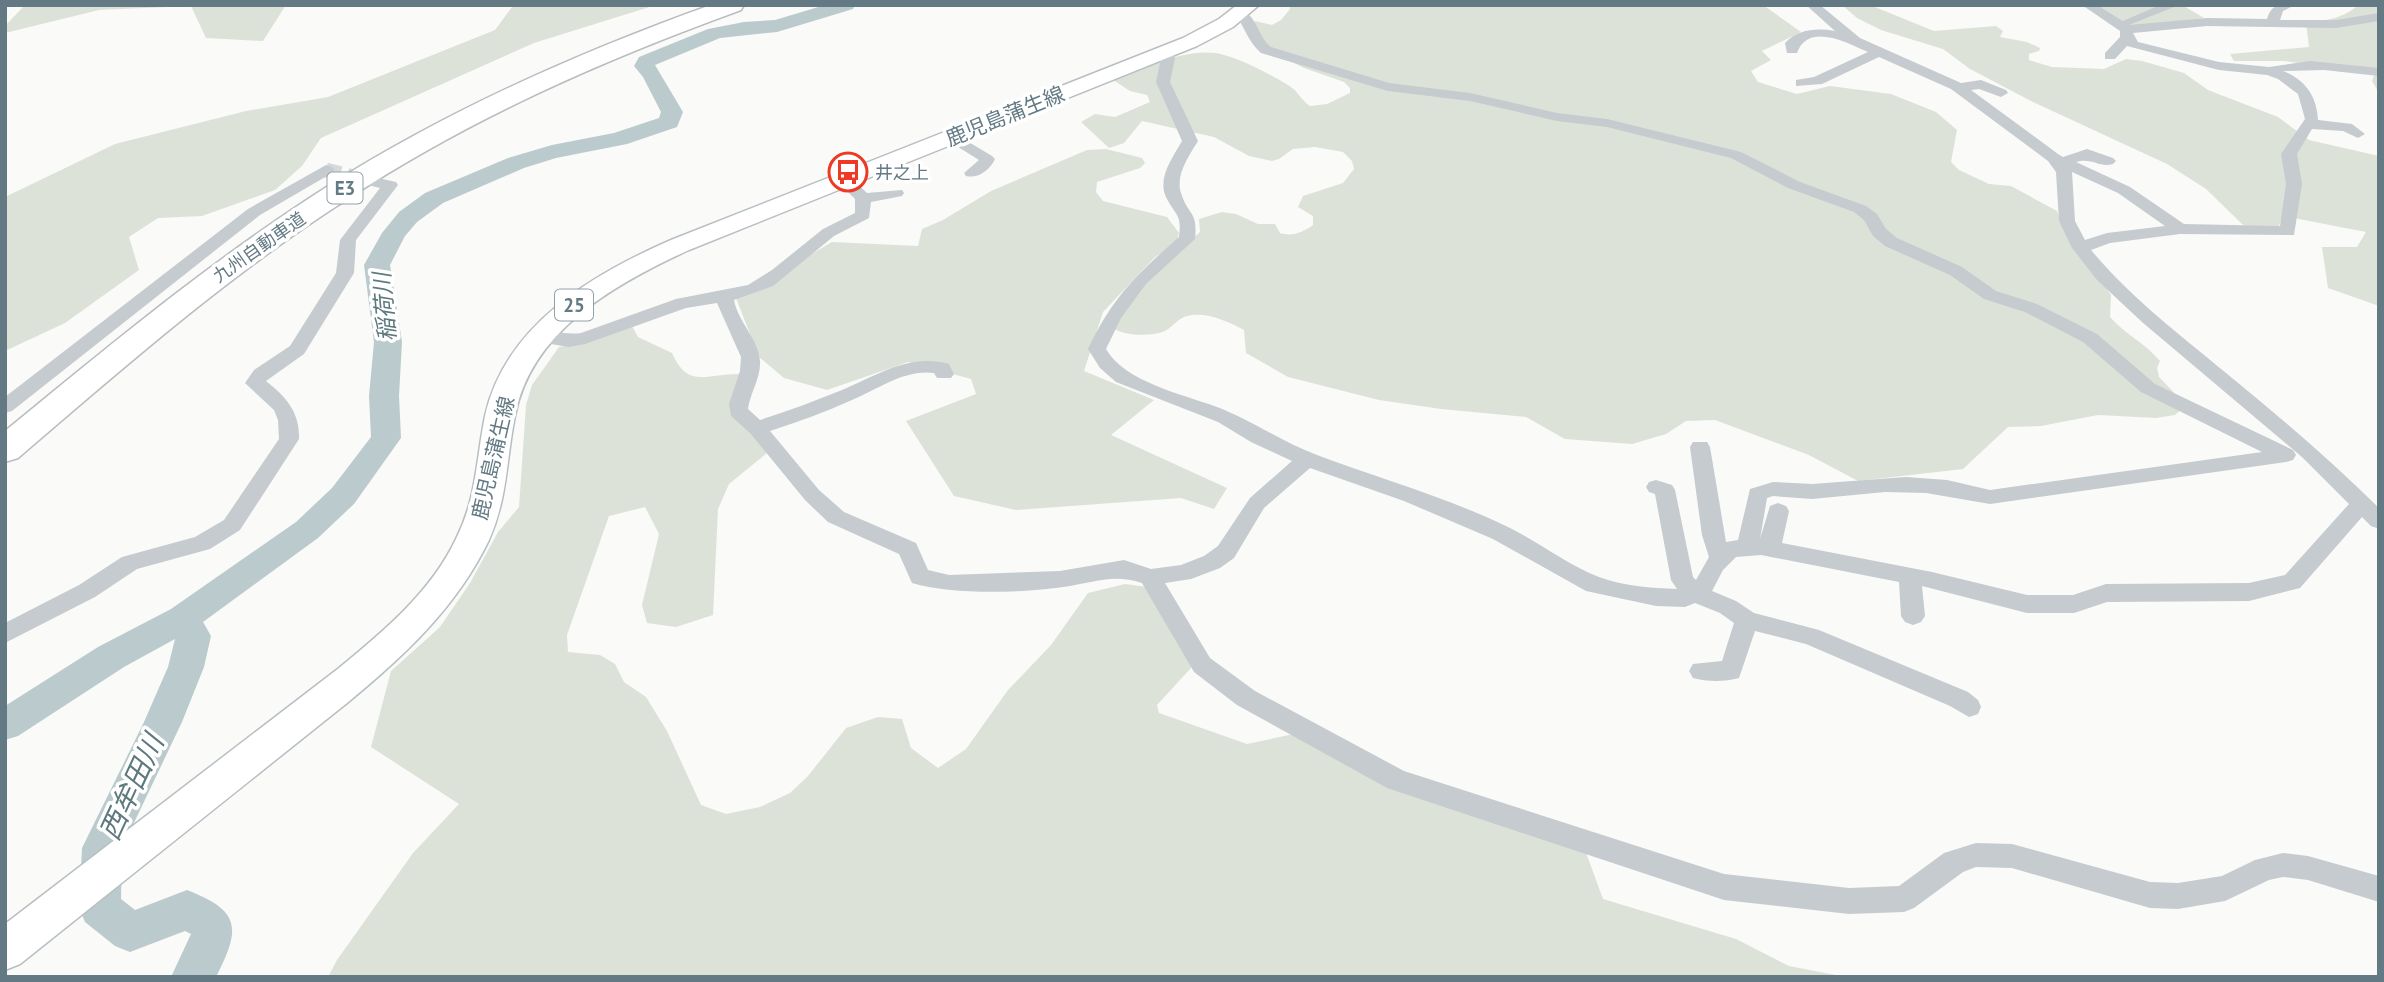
<svg xmlns="http://www.w3.org/2000/svg" width="2384" height="982" viewBox="0 0 2384 982" font-family="'PT Sans','Noto Sans JP',sans-serif">
<style>
.green{fill:#dde2d8}
.lines{fill:none;stroke-linecap:round;stroke-linejoin:round}
.river{fill:#bbcbcd;fill-rule:evenodd}
.street-tunnel{stroke:#d4dadb;stroke-width:15;stroke-dasharray:15 7;stroke-linecap:butt}
.primary-casing{stroke:#b8bfc2;stroke-width:3}
.highway-casing{stroke:#b8bdc0;stroke-width:3}
.street{fill:#c5cbce;fill-rule:evenodd}
.primary{fill:#fff;fill-rule:evenodd}
.highway{fill:#fff;fill-rule:evenodd}
.labels{text-anchor:middle;dominant-baseline:central;stroke-width:7;stroke-linejoin:round;paint-order:stroke}
.far-poi-label{font-size:18px;fill:#637a84;stroke:#fff;text-anchor:start}
.far-street-label{font-size:18px;fill:#637a84;stroke:#fff}
.shield{fill:#fff;stroke:#92a2a9;stroke-width:2}
.shield-label{font-size:19px;font-weight:bold;fill:#637a84}
.street-label{font-size:21px;fill:#637a84;stroke:#fff}
.water-label{font-size:23px;font-style:italic;fill:#5e797e;stroke:#fff}
.near-water-label{font-size:28px;font-style:italic;fill:#5e797e;stroke:#fff}
</style>
<rect width="100%" height="100%" fill="#fafaf8"/>
<g class="green">
<path d="M25 5H286L263 41 206 38 191 6 99 10 5 33V26Z"/>
<path d="M518 5H656L534 43 321 138 302 166 275 190 202 216 158 218 129 237 139 270 65 323 5 351V197L115 144 246 111 328 97 495 30 512 7Z"/>
<path d="M1289 5H1763L1801 32 1762 51 1771 60 1751 71 1758 82 1797 94 1830 86 1891 94 1936 112 1957 130 1951 162 1959 170 1989 184 2011 186 2057 211 2062 225 2111 295 2110 317C2125 334 2146 344 2160 361L2157 368 2159 377 2186 405 2175 415 2156 418 2098 415 2041 426 2008 427 1963 469 1858 481 1809 455 1715 420 1686 421 1666 434 1632 444 1565 439 1526 417 1441 409 1379 400 1288 377 1246 353 1244 330C1227 321 1206 311 1187 316 1178 318 1173 327 1165 331 1150 337 1126 336 1112 328L1137 288 1200 232 1199 219 1222 212 1236 214 1258 224H1275L1280 233C1293 237 1303 232 1313 225V216L1298 207 1303 196 1343 183 1354 169 1352 161 1343 152 1315 147 1293 149 1279 159 1272 161 1249 156 1214 137 1142 121 1124 143 1109 148 1081 122 1095 114 1115 117 1150 102 1147 95 1130 91 1113 80C1143 68 1191 45 1224 55 1246 61 1267 73 1288 85 1298 91 1302 101 1310 106L1327 104 1350 93V88L1344 82 1304 68 1262 46 1253 24 1255 21 1272 25 1281 20 1290 9Z"/>
<path d="M1842 5H1870L1934 31 1996 26 2003 31 2000 37 2027 42 2040 48 2039 51 2029 54V60L2052 67 2104 69 2126 59 2142 61 2184 73 2208 90 2278 117 2309 140 2379 156V306L2328 288 2322 247H2357L2366 232 2283 216 2278 228H2250L2242 224 2206 189 2167 164 2033 102 1970 69 1943 49 1881 30 1857 18Z"/>
<path d="M2096 5H2182L2204 18 2133 27Z"/>
<path d="M2358 5H2379V93L2372 81 2375 73 2284 61H2234L2230 54 2309 47 2306 23C2326 20 2343 19 2358 5Z"/>
<path d="M1106 149 1142 158 1145 163 1140 168 1097 182 1096 192 1103 201 1167 217 1179 233 1176 244 1155 257 1103 312 1084 371 1154 400 1111 435 1227 488 1214 509 1181 498 1016 510 954 496 906 421 976 394 971 379 908 362 827 390 784 378 759 357 736 298 832 242 918 246 922 229 943 220 991 191 1087 150Z"/>
<path d="M632 326 638 337 672 353C688 389 706 374 739 374L740 381 732 408 767 453 729 484 718 509 713 615 676 627 647 623 642 605 659 534 645 507 609 516 567 635 568 652 600 655 615 664 624 682 646 697 667 731 701 805 726 814 760 807 790 793 808 776 846 728 878 717 902 719 911 748 938 768 966 749 1008 690 1051 645 1088 593 1125 584 1148 587 1192 660 1191 668 1157 705 1159 713 1247 744 1294 734 1585 850 1603 899 1736 939 1789 966 1846 977H328L337 960 413 853 459 804 371 747 391 671 440 627 470 583 498 532 519 507 526 405 532 385 559 347 581 343Z"/>
</g>
<g class="lines">
<path class="river" d="M825 5H855L853 9 777 32 720 38 655 65 683 112 677 127 627 144 556 158 524 168 443 203 417 222 405 236 390 265 402 342 399 396 401 438 354 504 318 538 203 622 211 636 204 667 182 722 122 848 121 899 135 910 187 890C241 911 241 928 216 977H171L191 934 185 931 130 952 115 946 85 922 79 908 82 848 144 722 168 667 175 639 124 667 18 736 5 740V706L98 647 171 609 296 522 332 488 371 437 369 396 374 342 364 265 382 233 399 212 425 193 508 158 552 145 614 133 659 118 661 112 643 77 634 66 639 57 708 29 744 22 775 20Z"/>
<path class="street-tunnel" d="M326 170 369 181"/>
<defs>
<path id="primary" d="M1237 5H1259L1233 27 1197 46 689 250C617 283 531 330 515 416 506 460 508 497 489 540 457 607 403 657 347 703L20 964 5 970V924L339 668C383 632 431 592 456 539 477 497 476 460 485 416 505 325 593 274 671 240L1183 38 1219 19Z"/>
<path id="highway" d="M711 5H744L741 10C603 60 469 119 346 200 229 275 123 368 18 458L5 462V431C109 346 212 260 325 188 446 111 577 53 711 5Z"/>
</defs>
<use href="#primary" class="primary-casing"/>
<use href="#highway" class="highway-casing"/>
<g class="street">
<path d="M1806 5H1820L1860 38 1961 83 1981 80 2006 90 2008 93 2001 97 1979 89 1971 90 2058 154 2063 157 2087 149 2113 158 2116 161 2113 164C2099 168 2092 157 2076 162L2130 187 2184 224 2280 226 2286 184 2281 154 2305 119 2298 94 2278 79 2267 75 2219 70 2127 46 2115 59H2105V53L2120 37V31L2082 5H2097L2123 21 2160 5H2179L2129 25 2207 18 2267 19C2272 3 2279 5 2295 5L2283 11 2280 20H2336L2379 13V21L2336 28 2207 26 2133 33 2138 42 2219 62 2269 67 2310 61 2379 68V76L2324 70 2283 71C2306 80 2317 97 2318 120L2352 124 2365 134 2358 138 2343 131 2312 129 2297 154 2302 184 2294 235 2180 234 2110 243 2091 250C2130 297 2179 334 2226 373 2279 416 2330 460 2379 508V529L2371 526 2362 517 2300 588 2249 601 2107 602 2074 613H2027L1922 586 1925 616 1921 622 1913 625 1905 622 1901 616 1899 582 1761 555 1736 557 1723 570 1712 591 1736 601 1754 613 1819 630 1968 692 1978 700 1981 707 1978 714 1969 717 1950 706 1806 644 1755 631 1739 678C1725 682 1707 682 1693 678L1689 671 1693 664 1722 661 1734 623 1720 613 1695 603 1685 607 1656 606 1586 591 1493 539 1404 501 1310 468 1264 508 1234 558 1220 568 1191 579 1165 583 1210 658 1255 691 1404 771 1724 874 1849 888 1899 886 1944 853 1976 843 2012 844 2150 882 2178 883 2222 876 2255 860 2283 853 2308 856 2379 876V902L2308 880 2283 877 2269 880 2225 901 2178 909 2150 908 2012 868 1976 867 1963 872 1914 908 1904 912 1849 914 1724 900 1387 788 1237 705 1194 672 1142 583C1113 573 1092 583 1063 587 1022 593 951 595 912 583L899 554 828 522 805 500 750 433 731 416 729 404 740 371 741 357 717 303 686 308 585 344 569 347 533 341 531 337C541 326 566 336 581 333L676 299 748 285 772 270 823 229 855 213V199L836 180 838 177H850L867 193 902 190 904 193 902 196 871 202 869 218 834 236 773 286 734 300C738 322 758 338 760 361 761 378 750 393 748 409L760 420C788 411 815 401 842 390 877 376 908 353 949 364L954 374 951 378H937L934 373C905 369 878 389 852 400 825 412 798 422 770 431L819 490 844 512 916 543 928 570 949 575 1060 571 1124 560 1151 569 1181 565 1204 556 1218 546 1250 498 1292 461 1251 442 1218 422 1116 382 1100 368 1088 349C1112 298 1137 274 1179 237 1182 213 1176 217 1166 197 1157 178 1173 157 1182 141L1156 82 1161 58 1157 53 1164 49 1169 50 1175 58 1170 82 1198 141C1189 156 1175 175 1181 193 1188 216 1198 210 1195 239L1146 284 1121 318 1106 349C1125 382 1182 394 1217 407 1251 420 1282 442 1317 455 1381 479 1449 498 1510 528 1540 543 1568 565 1599 577 1622 586 1652 588 1677 589L1671 580 1655 494 1649 492 1646 487 1649 482 1656 480 1672 485 1675 490 1693 577 1696 580 1709 557 1702 535 1690 447 1693 442H1707L1710 447 1726 542 1738 540 1750 489 1773 482 1812 484 1906 477 1947 480 1990 490 2262 452 2141 392 2083 342 2025 312 1984 299 1950 275 1885 246 1873 236 1864 220 1854 212 1788 188 1731 158 1607 127 1557 121 1470 101 1388 91 1261 53C1248 42 1244 25 1234 13L1240 9C1258 16 1257 36 1271 47L1389 83 1470 93 1557 113 1607 119 1741 152 1800 182 1866 206 1877 214 1886 229 1897 238 1962 267 1996 291 2037 304 2097 334 2155 384 2293 450 2296 455 2293 460 2286 462 1990 504 1926 493 1885 492 1812 499 1773 496 1767 498 1760 539 1770 506 1778 503 1786 506 1789 511 1782 543 1932 572 2027 595H2073L2106 584 2249 583 2285 575 2349 504 2302 457 2142 322 2097 280 2072 248 2059 221 2056 172 2048 161 1951 89 1879 57 1822 84 1796 86V80L1814 77 1868 52C1846 42 1808 22 1797 53H1787L1785 43C1798 29 1817 28 1835 31ZM2072 172 2118 193 2165 226 2107 233 2085 240 2075 221Z"/>
<path d="M952 132 992 156 995 159C990 170 978 179 966 176L964 173 979 160 947 140 944 137Z"/>
<path d="M326 165 332 167 334 170 332 173 260 215 12 411 5 413V397L248 209Z"/>
<path d="M369 176 396 182 398 185 356 240 354 273 304 354 266 381C286 397 300 412 299 439L240 530 210 549 137 569 95 597 5 643V623L79 585 122 557 195 537 224 520 279 439 278 420 274 410 245 383 254 370 290 346 336 273 340 240 380 188 363 184 361 181 363 178Z"/>
</g>
<use href="#primary" class="primary"/>
<use href="#highway" class="highway"/>
</g>
<defs>
<symbol id="bus-ring" viewBox="-11 -11 22 22"><circle r="9.5" fill="#fff" stroke="#ed3925" stroke-width="1.5"/><path d="M-5-6H5V4H4V6H2V4H-2V6H-4V4H-5ZM-3.5-4V0h7V-4ZM-3.5 1.2v1.5H-2V1.2ZM2 1.2v1.5H3.5V1.2Z" fill="#ed3925"/></symbol>
</defs>
<g fill-rule="evenodd">
<use href="#bus-ring" x="826" y="150" width="44" height="44"/>
</g>
<g class="labels">
<g class="far-poi-label">
<text x="875" y="172">井之上</text>
</g>
<g class="far-street-label">
<text transform="translate(259 247) rotate(-35)">九州自動車道</text>
</g>
<g class="shield">
<rect x="327.5" y="172.5" width="35" height="31" rx="5"/>
<rect x="555" y="289.5" width="38" height="31" rx="5"/>
</g>
<g class="shield-label">
<text x="345" y="188">E3</text>
<text x="574" y="305">25</text>
</g>
<g class="street-label">
<text transform="translate(1005 116) rotate(-22)">鹿児島蒲生線</text>
<text transform="translate(493 458) rotate(-77)">鹿児島蒲生線</text>
</g>
<g class="water-label">
<text transform="translate(384 307) rotate(-95)">稲荷川</text>
</g>
<g class="near-water-label">
<text transform="translate(131 787) rotate(-65)">西牟田川</text>
</g>
</g>
<rect width="2384" height="982" fill="none" stroke="#637a84" stroke-width="14"/>
</svg>
